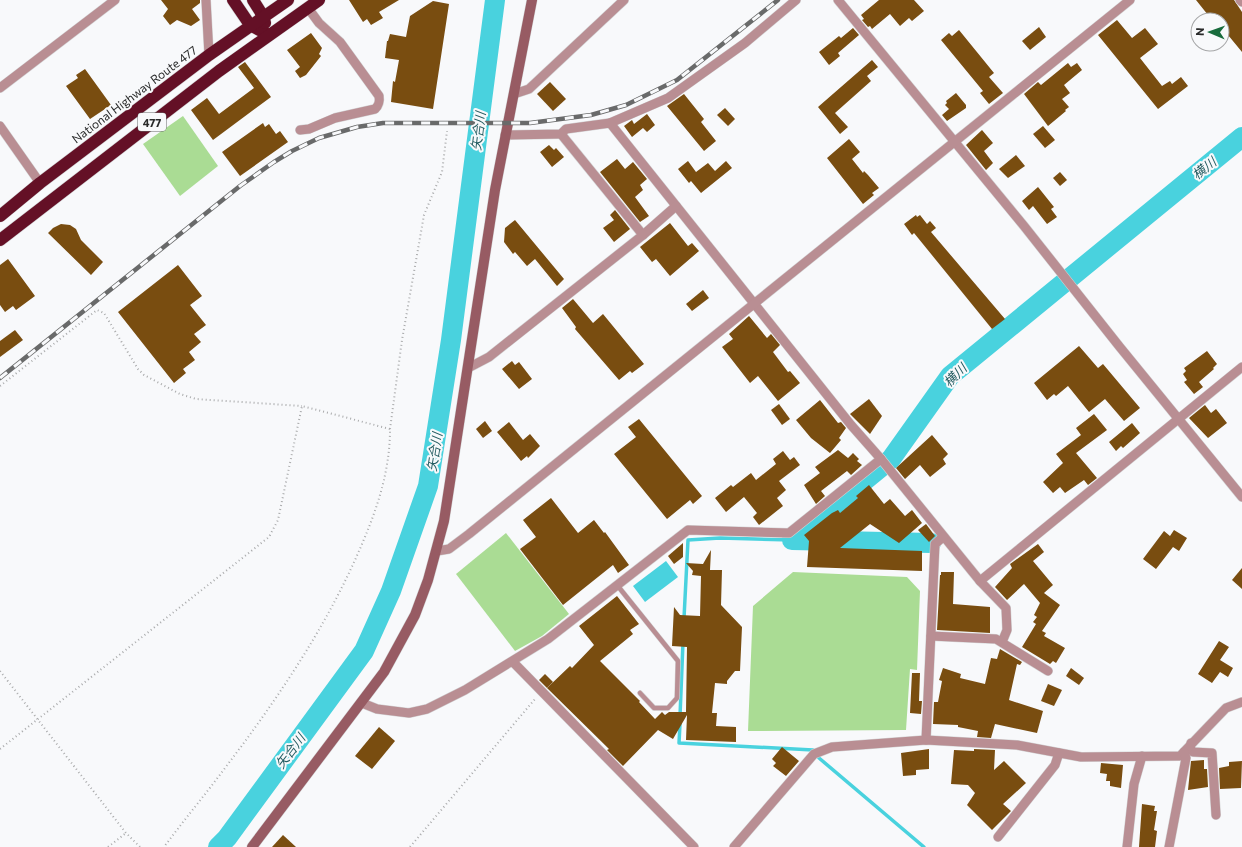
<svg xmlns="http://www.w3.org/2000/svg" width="1242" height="847" viewBox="0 0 1242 847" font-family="Commissioner,'Noto Sans JP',sans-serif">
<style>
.green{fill:#aadc94}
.water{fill:#49d2de}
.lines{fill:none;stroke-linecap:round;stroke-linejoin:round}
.stream{stroke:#49d2de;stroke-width:3.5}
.river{stroke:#49d2de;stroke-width:20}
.building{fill:#794d10}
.lane-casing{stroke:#d3d4d5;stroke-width:5.5}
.street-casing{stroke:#d3d4d5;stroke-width:10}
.secondary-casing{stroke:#d3d4d5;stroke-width:11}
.highway-casing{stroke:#d3d4d5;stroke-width:13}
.path{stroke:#a9aaab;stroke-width:2;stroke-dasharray:1 3;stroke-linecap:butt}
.lane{stroke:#b98e93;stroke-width:4.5}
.street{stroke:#b98e93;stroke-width:9}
.secondary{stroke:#975b63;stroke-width:10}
.highway{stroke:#641026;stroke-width:12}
.rail-casing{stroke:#696a6a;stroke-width:4.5}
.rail{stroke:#f8f9fb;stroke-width:3;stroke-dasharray:9;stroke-linecap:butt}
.labels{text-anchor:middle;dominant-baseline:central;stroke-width:4;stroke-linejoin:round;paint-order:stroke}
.shield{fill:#f8f9fb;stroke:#676869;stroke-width:1}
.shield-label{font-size:11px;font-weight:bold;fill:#292a2a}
.street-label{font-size:12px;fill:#292a2a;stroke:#f8f9fb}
.water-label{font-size:13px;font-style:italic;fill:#255d62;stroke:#f8f9fb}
</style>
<rect width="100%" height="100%" fill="#f8f9fb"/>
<g class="green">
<path d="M183 116 218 166 180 196 143 144Z"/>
<path d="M506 533 569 614 542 636 515 651 456 574Z"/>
<path d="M793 572 907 577 920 591 917 670 910 669 906 730 748 731 753 606Z"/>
</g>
<path class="water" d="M666 561 678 577 645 602 633 586Z"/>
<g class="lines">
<g class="stream">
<path d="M684 618 688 540 720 538 792 540"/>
<path d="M680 716 683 642"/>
<path d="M680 724 679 743 813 750"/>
<path d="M819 758 924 847"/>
</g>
<g class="river">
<path d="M931 543 792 540 891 459 950 376 1242 137"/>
<path d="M218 847 227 838 364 651 391 591 428 486 451 340 495 0"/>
</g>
</g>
<g class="building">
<path d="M161 0H200V3L192 9 200 20 191 26 177 20 170 25 163 16 168 9Z"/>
<path d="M349 0H399L379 12 383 18 371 25 367 19 363 22Z"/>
<path d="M879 0H914L924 11 912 21 909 18 900 26 890 14 872 29 870 26 868 27 862 20 864 19 861 15Z"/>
<path d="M1196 0H1234L1242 12V52L1228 35 1226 37 1222 31V20H1212Z"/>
<path d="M433 1 449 4 433 109 391 102 393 81 395 82 399 60 385 58 387 41H388L390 34 406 37 410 16Z"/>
<path d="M1117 20 1132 38 1145 28 1158 44 1140 58 1162 86 1170 81 1172 84 1181 77 1188 86 1158 109 1098 35Z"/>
<path d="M1039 27 1046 37 1030 50 1022 41Z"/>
<path d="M853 28 859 35 838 53 840 56 829 65 819 52 839 36 841 38Z"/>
<path d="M959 30 994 73 989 77 1003 93 989 104 980 93 983 91 941 40 949 33 952 36Z"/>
<path d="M311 33 322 48 319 54 321 56 306 75 300 78 295 71 300 67 287 50Z"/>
<path d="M872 60 878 67 867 76 871 81 835 113 848 127 840 134 818 107Z"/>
<path d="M245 62 271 97 213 140 191 110 207 98 219 114 254 88 238 67Z"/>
<path d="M1068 63 1071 67 1077 63 1082 70 1064 85 1070 93 1062 99 1069 107 1065 110 1066 111 1048 126 1024 94 1038 82 1041 85Z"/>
<path d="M85 69 111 105 90 119 66 86 78 78 76 75Z"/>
<path d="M550 82 566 99 553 111 537 94Z"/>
<path d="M956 93 966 105V108L947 121 942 115 949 109 945 105 947 103 946 101Z"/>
<path d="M684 94 704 119 701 122 716 141 704 151 667 106Z"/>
<path d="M725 108 735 119 728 126 717 115Z"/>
<path d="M647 114 655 125 647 132 643 128 632 137 624 126 632 120 634 124Z"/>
<path d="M263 123 265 127 269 124 276 134 280 131 288 142 240 176 222 152Z"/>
<path d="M1043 126 1055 140 1045 148 1033 134Z"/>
<path d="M982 130 993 143 984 151 993 163 986 170 966 145Z"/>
<path d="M849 139 860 152 852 159 863 173 864 171 868 175 879 188 872 193 874 195 863 204 827 158Z"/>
<path d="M549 145 554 150 556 148 564 157 552 167 540 152Z"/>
<path d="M1016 155 1025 166 1008 178 999 169Z"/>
<path d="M617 159 625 169 633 162 647 179 640 185 643 190 635 197 649 216 640 222 600 172Z"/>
<path d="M688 161 696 172 708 163 715 171 726 161 732 168 701 193 691 181 689 183 678 169Z"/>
<path d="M1060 172 1067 180 1060 186 1053 178Z"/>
<path d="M1038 187 1054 207 1051 209 1057 217 1047 224 1033 206 1029 210 1022 201Z"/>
<path d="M615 210 630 229 614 242 603 228 614 220 610 215Z"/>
<path d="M916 215 917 217 920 215 927 224 930 221 936 228 931 232 1005 319 992 329 914 233 912 235 904 224Z"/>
<path d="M515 220 564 279 557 286 535 259 527 266 515 252 513 254 504 242 505 228Z"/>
<path d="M670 223 688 246 692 243 699 251 670 276 656 259 652 262 640 247Z"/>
<path d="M61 224 70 225 76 229 81 240 103 262 91 275 48 233 53 228Z"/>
<path d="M8 259 35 296 16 310 13 306 5 312 0 305V265Z"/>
<path d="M178 265 202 296 190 305 206 325 194 334 201 342 189 352 195 360 183 369 186 373 174 383 118 312Z"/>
<path d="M703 290 709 298 692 311 686 304Z"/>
<path d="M573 299 593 323 603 314 644 364 632 373 630 371 619 380 575 329 576 327 562 308Z"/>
<path d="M749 316 767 338 771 334 780 345 773 352 788 372 790 371 800 383 778 401 758 376 750 383 722 347 733 339 729 334Z"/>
<path d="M15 330 23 340 0 357V341Z"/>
<path d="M1079 346 1098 368 1103 364 1140 408 1124 421 1105 399 1089 412 1068 386 1056 396 1054 394 1047 400 1034 383Z"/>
<path d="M1207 351 1217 364 1213 368 1214 369 1199 382 1203 387 1194 394 1184 382 1187 380 1183 374 1186 371 1184 368Z"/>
<path d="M512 361 515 365 519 362 532 379 519 389 502 369Z"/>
<path d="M869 399 882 416 870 434 850 414Z"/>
<path d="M820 400 838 423 841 422 846 428 839 438 841 440 830 453 811 438 796 420Z"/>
<path d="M779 404 790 419 782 425 771 410Z"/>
<path d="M1205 405 1211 413 1216 409 1227 423 1208 438 1189 418Z"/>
<path d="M1094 414 1107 430 1076 453 1097 478 1088 485 1084 480 1065 493 1060 487 1053 493 1043 482 1063 463 1056 454 1081 435 1076 428Z"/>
<path d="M639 419 702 496 693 504 690 500 667 519 614 454 636 437 628 427Z"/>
<path d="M485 421 492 431 483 438 476 429Z"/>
<path d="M509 422 523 440 530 434 540 446 528 458 527 456 521 461 497 432Z"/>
<path d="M1132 423 1140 433 1123 448 1121 446 1116 451 1109 442Z"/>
<path d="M932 435 948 454 943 459 946 464 930 477 920 465 905 479 896 468Z"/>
<path d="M838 450 848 458 853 453 859 459 857 461 862 465 851 475 847 471 821 491 825 496 816 504 804 485 820 473 815 467Z"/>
<path d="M783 451 790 460 794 457 800 465 779 481 786 490 777 498 783 506 759 525 753 517 757 513 744 497 726 512 715 498 731 485 733 487 751 473 756 480 776 464 773 459Z"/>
<path d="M869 485 884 504 890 499 905 516 912 510 922 523 899 543 870 524 840 548 922 551V571L807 567 809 541 804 535 832 513 838 510 840 513 858 498 856 496Z"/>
<path d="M551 498 578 533 594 520 604 533 605 532 629 565 618 573 613 565 563 605 520 549 536 537 523 520Z"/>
<path d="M926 524 935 536 929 542 918 530Z"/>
<path d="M1174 530 1187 538 1179 551 1173 547 1156 569 1143 559 1164 531 1170 536Z"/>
<path d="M683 543V557L674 564 668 556Z"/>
<path d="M1038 544 1044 552 1033 561 1053 585 1044 593 1060 605 1042 631 1046 633 1044 636 1065 648 1056 663 1053 661 1050 664 1022 647 1036 624 1033 622 1037 617 1034 615 1040 603 1024 584 1007 600 995 587 1012 568 1010 564Z"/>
<path d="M711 550 710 570H722L721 605 742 627 740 671H735L727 681V684L715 683 712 713H717L716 726 736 727V742L686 740 687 715 673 739 658 730 623 766 607 750 609 749 547 688 570 666 572 668 594 645 579 626 617 596 639 624 630 630 633 634 600 661 640 701 639 702 655 719 662 712 665 715 669 712H686L687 647 672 646 674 607 680 615 700 616 701 576 692 575 693 571 686 563 703 564Z"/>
<path d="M1242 568V589L1232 580Z"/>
<path d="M941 572H954L953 604 990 607V633L937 630 940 575H941Z"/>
<path d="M1219 641 1229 647 1220 660 1233 668 1228 677 1220 672 1212 683 1198 674Z"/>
<path d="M1000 649 1022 662 1020 665 1017 664 1009 700 1043 711 1037 733 995 724 991 738 977 737 978 731 958 727V725L933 724 934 702H938L942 681 939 680 943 668 961 674 960 678 985 684 991 658 997 659Z"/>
<path d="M1071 668 1084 678 1079 685 1066 676Z"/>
<path d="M912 673H920L919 701H922L921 714 910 713Z"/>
<path d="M545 674 553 682 547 688 539 680Z"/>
<path d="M1048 684 1062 690 1054 706 1041 701Z"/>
<path d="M379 727 395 741 372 769 355 756Z"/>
<path d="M782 747 799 761 786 776 773 766 776 763 772 759Z"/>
<path d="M929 749V769L916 770V775L903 776 901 753Z"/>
<path d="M974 749 995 750 994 770 1004 761 1026 783 1003 804 1011 811 992 830 967 805 975 793 968 785 951 784 954 750 974 751Z"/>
<path d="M1204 760V769H1207L1208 787 1188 790 1191 761Z"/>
<path d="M1242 761 1241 788 1220 789 1219 768 1229 766V762Z"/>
<path d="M1101 763 1123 765 1121 788 1110 786V781H1106L1107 774 1100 773Z"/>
<path d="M1142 804 1155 806 1154 811H1157L1154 830 1157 831 1155 847H1139Z"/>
<path d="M283 835 296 847H272Z"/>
</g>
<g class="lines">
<defs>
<path id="lane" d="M617 585 678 661 677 698 668 708H654L640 693"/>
<g id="street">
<path d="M206 0 209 55"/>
<path d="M838 0 1024 226 1119 346 1242 497"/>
<path d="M1240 0 1242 2"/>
<path d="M0 88 115 0"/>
<path d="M514 94 529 89 624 0"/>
<path d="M610 123 668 98 745 43 796 0"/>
<path d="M0 126 40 183"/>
<path d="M300 130 309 129 335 118 375 109C379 105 380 102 379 96L340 42 319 23 308 8"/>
<path d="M561 134 643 235"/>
<path d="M505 135 561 134 566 129 610 123 851 425 881 459 980 581 1242 367"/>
<path d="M468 368 489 357 643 235 676 206"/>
<path d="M437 551 449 549 469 534 1130 0"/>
<path d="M980 581 1006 608 1007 630 1002 642"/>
<path d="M931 636 996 639 1048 671"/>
<path d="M513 662 694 847"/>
<path d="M362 703 377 709 409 713 427 709 465 690 548 639 688 530 789 533 881 459"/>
<path d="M926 740 935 544 943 537"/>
<path d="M1191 743 1190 748 1193 752 1212 753 1216 815"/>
<path d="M998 837 1055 765 1059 753"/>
<path d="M734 847 814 754 832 747 926 740 1017 745 1081 757 1180 756 1226 708 1242 702"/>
<path d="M1127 847 1134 784 1142 756"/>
<path d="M1169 847 1186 758 1184 752"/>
</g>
<path id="secondary" d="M252 847 384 672 415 615 428 580 444 521 495 190 532 0"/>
<g id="highway">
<path d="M233 0 250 25 269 35"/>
<path d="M253 0 263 16 265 23"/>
<path d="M0 216 40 183 209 55 288 0"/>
<path d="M0 240 219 71 319 0"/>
</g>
</defs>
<use href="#lane" class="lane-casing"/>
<use href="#street" class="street-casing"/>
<use href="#secondary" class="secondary-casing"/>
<use href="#highway" class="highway-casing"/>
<g class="path">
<path d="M0 386 97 310 104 313 138 369 144 375 180 394 196 399 302 406"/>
<path d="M390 429 402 340 424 215 442 172 447 131"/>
<path d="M0 671 126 833 140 847"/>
<path d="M0 749 269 537 278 520 302 406 390 429C390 473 376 512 359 551 325 629 276 701 225 768 205 795 184 820 164 847"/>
<path d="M108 847 126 833"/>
<path d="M410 847 535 699"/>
</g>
<use href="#lane" class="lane"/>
<use href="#street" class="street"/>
<use href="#secondary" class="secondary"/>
<use href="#highway" class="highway"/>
<defs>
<path id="rail" d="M0 378 240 186 274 162 292 151 319 138 357 127 383 123H530L591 115 626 105 677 80 778 0"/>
</defs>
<use href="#rail" class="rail-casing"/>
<use href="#rail" class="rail"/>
</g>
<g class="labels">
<rect class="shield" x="138" y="113" width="28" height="18" rx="3"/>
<g class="shield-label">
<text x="152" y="122">477</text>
</g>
<g class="street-label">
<text transform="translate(134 94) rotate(-37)">National Highway Route 477</text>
</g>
<g class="water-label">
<text transform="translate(478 131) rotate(-83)">矢合川</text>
<text transform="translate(1204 168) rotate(-39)">横川</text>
<text transform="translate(955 375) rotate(-45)">横川</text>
<text transform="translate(434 452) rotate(-81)">矢合川</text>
<text transform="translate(290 751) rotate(-53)">矢合川</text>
</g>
</g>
<g transform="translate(1210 32) rotate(272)"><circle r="19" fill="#f8f9fb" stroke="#a5a6a7"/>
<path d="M0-3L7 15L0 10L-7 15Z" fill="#186b3c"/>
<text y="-6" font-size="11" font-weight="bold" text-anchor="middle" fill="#292a2a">N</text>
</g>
</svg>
